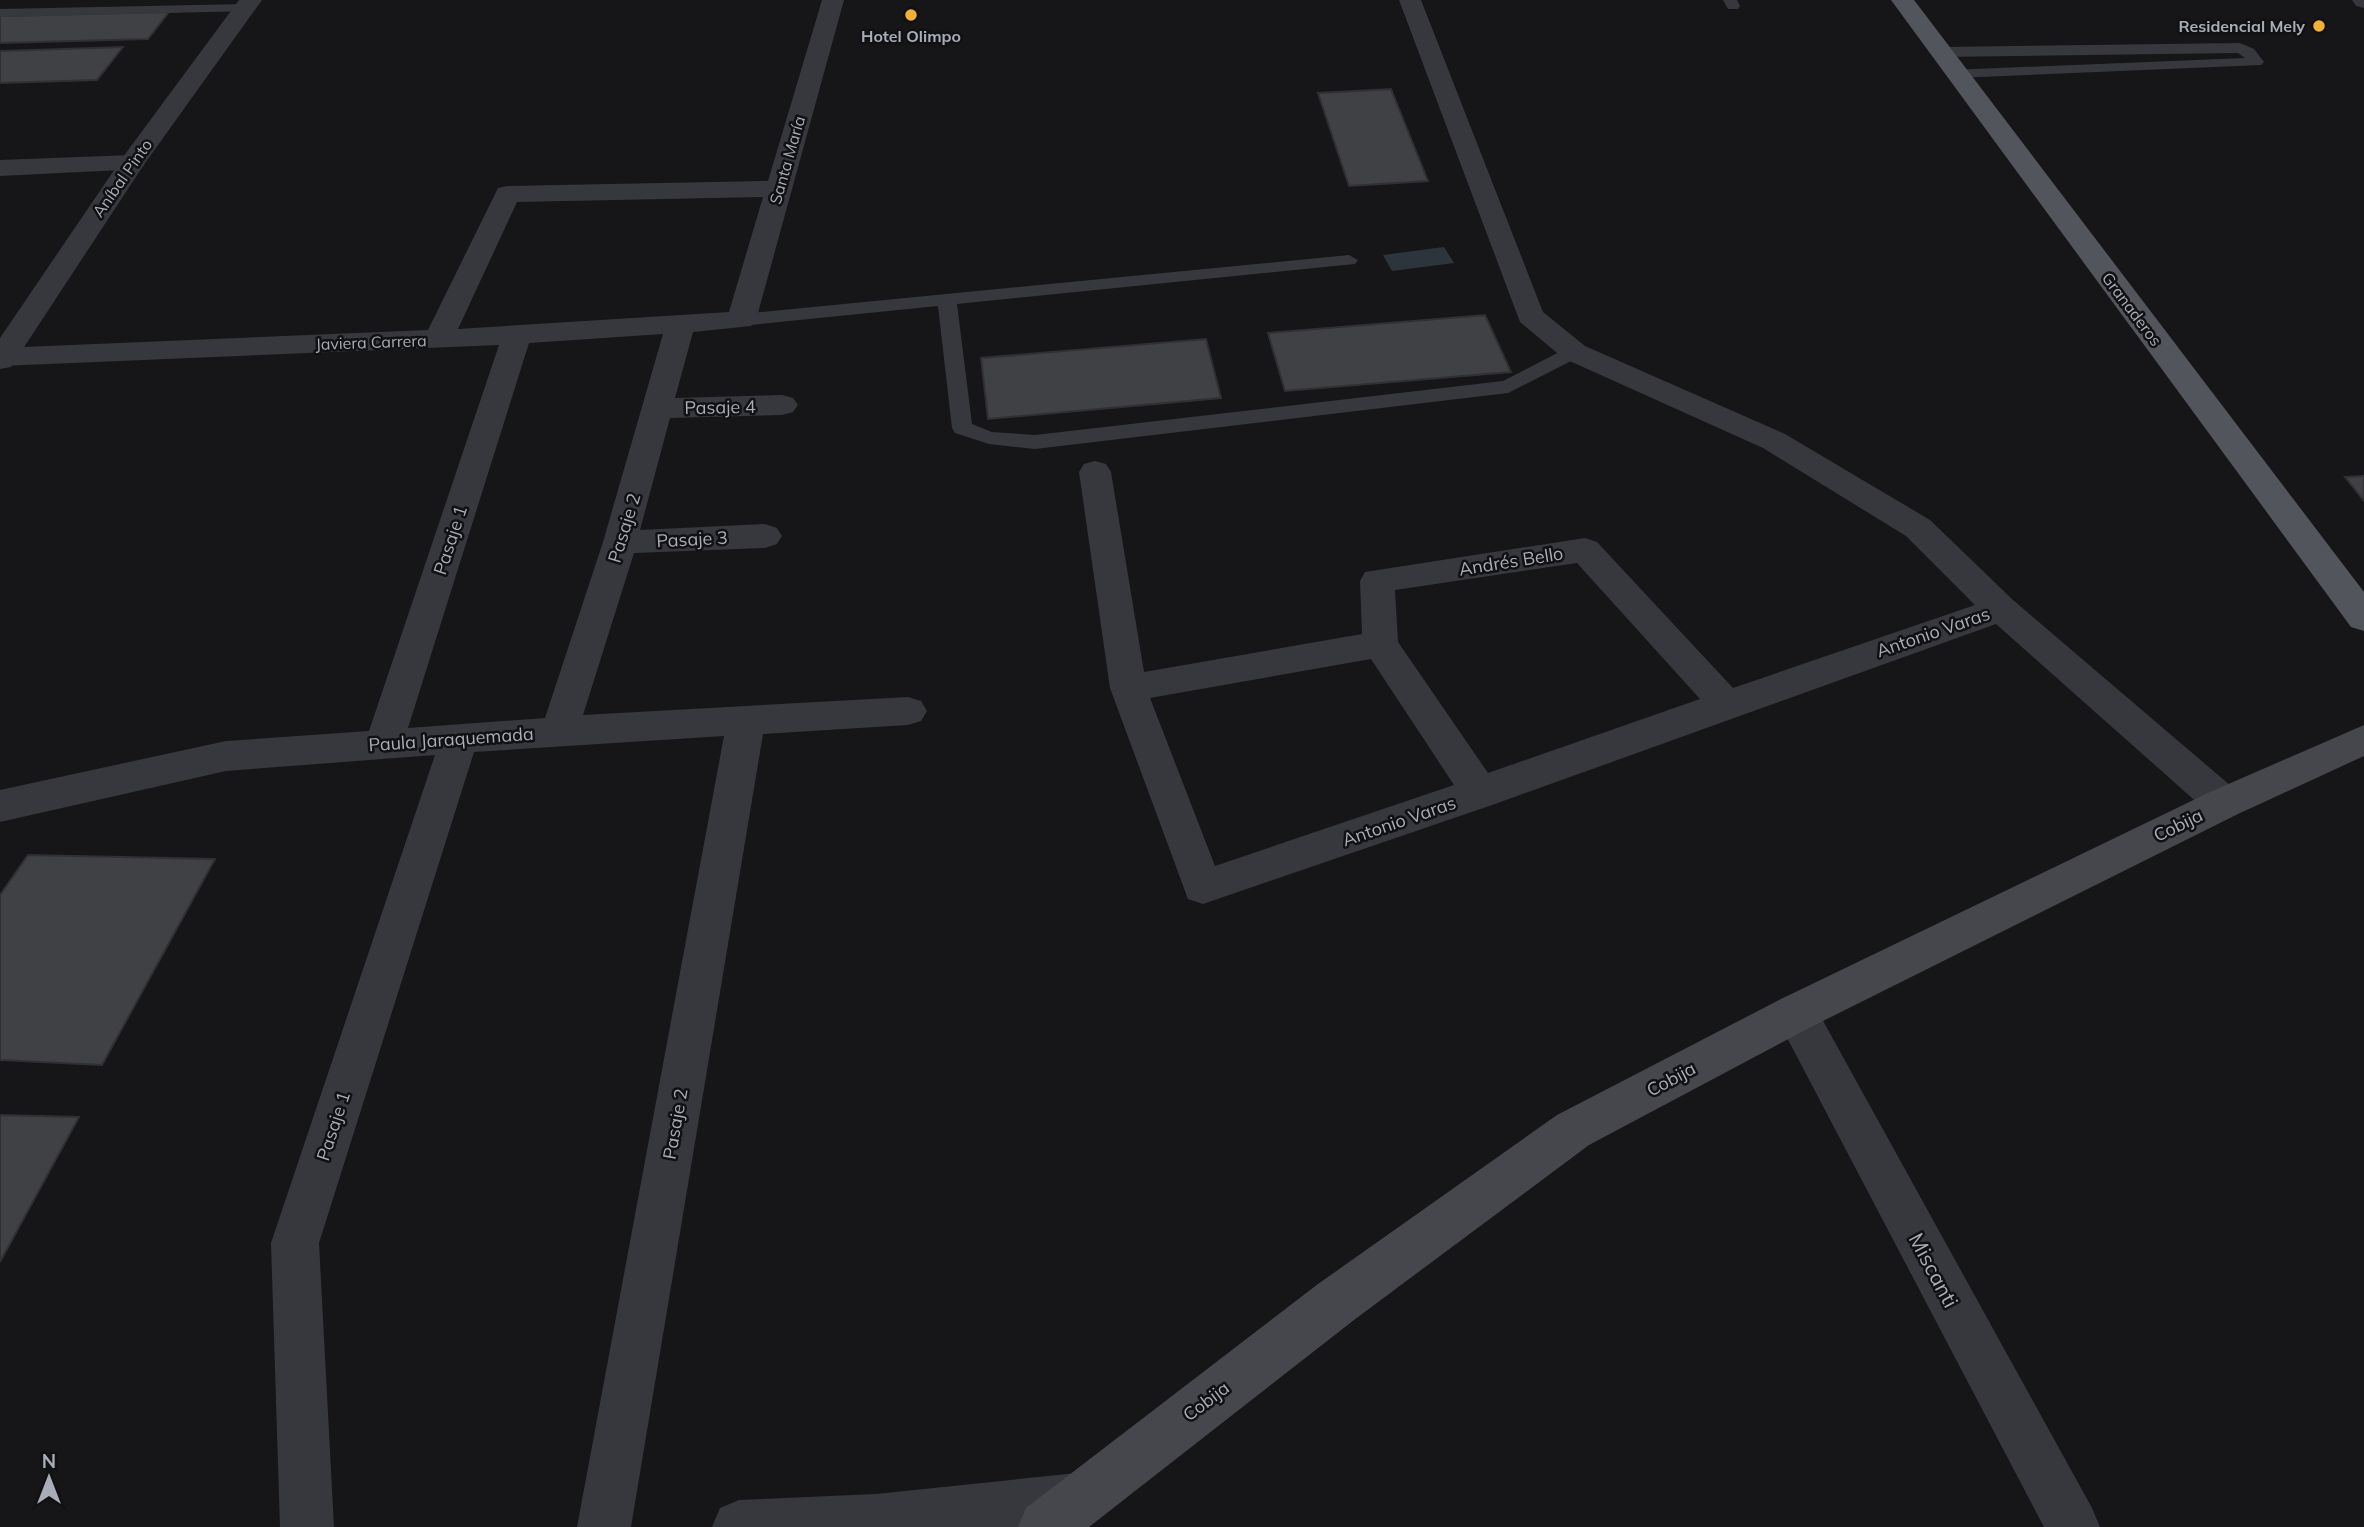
<svg xmlns="http://www.w3.org/2000/svg" width="2364" height="1527" viewBox="0 0 2364 1527" font-family="Mulish,sans-serif">
<style>
.water{fill:#2c353c}
.building{fill:#404145;stroke:#303034;stroke-width:2}
.lines{fill:none;stroke-linecap:round;stroke-linejoin:round}
.service{fill:#37383d;fill-rule:evenodd}
.minor{fill:#37383d;fill-rule:evenodd}
.tertiary{fill:#37383d;fill-rule:evenodd}
.secondary{fill:#45474d;fill-rule:evenodd}
.primary{fill:#53555c;fill-rule:evenodd}
.poi-dot{fill:#f2b134;stroke:#111113;stroke-width:2.5}
.labels{text-anchor:middle;dominant-baseline:central;stroke-width:5;stroke-linejoin:round;paint-order:stroke}
.far-poi-label{font-size:16px;font-weight:bold;fill:#a8adb8;stroke:#111113;text-anchor:end}
.far-street-label{font-size:16px;fill:#a8adb8;stroke:#111113}
.street-label{font-size:18px;fill:#a8adb8;stroke:#111113}
.near-street-label{font-size:21px;fill:#a8adb8;stroke:#111113}
</style>
<rect width="100%" height="100%" fill="#161618"/>
<path class="water" d="M1444 247 1454 263 1392 271 1383 255Z"/>
<g class="building">
<path d="M169 12 148 39 0 43V16Z"/>
<path d="M123 47 97 80 0 83V51Z"/>
<path d="M1391 89 1428 181 1349 186 1318 93Z"/>
<path d="M1485 315 1511 372 1285 391 1268 333Z"/>
<path d="M1206 339 1221 398 988 419 981 358Z"/>
<path d="M2364 476V501L2345 477Z"/>
<path d="M28 855 215 859 102 1065 0 1060V895Z"/>
<path d="M0 1115 79 1117 0 1262Z"/>
</g>
<g class="lines">
<g class="service">
<path d="M1723 0H1737L1740 6 1738 9H1728Z"/>
<path d="M245 4 252 8 250 11 0 17V9Z"/>
<path d="M2240 43 2254 49 2264 62 2261 65 1955 78 1950 76 1947 73 1950 70 2245 58 2238 53 1941 57 1933 52 1941 47Z"/>
<path d="M1349 255 1358 260 1355 264 957 304 972 424 992 432 1035 435 1503 381 1567 348 1574 346 1584 352 1581 356 1508 393 1035 449 989 444 955 433 952 428 938 306 741 326 732 320 741 314Z"/>
</g>
<g class="minor">
<path d="M822 0H844L756 320 751 326 693 332 675 398 782 395 793 398 798 405 793 412 782 415 670 418 640 530 765 524 777 528 782 536 777 544 765 548 634 553 583 715 908 697 921 701 927 711 921 721 908 725 763 734 631 1527H577L724 736 474 752 319 1243 334 1527H280L271 1243 435 755 226 771 0 822V790L226 741 369 731 499 345 1 366 0 348 428 330 498 188 507 186 768 181ZM763 197 729 312 458 329 517 202ZM663 334 603 542 545 718 408 728 529 343Z"/>
<path d="M1399 0H1421L1543 312 1585 346 1785 434 1930 520 2013 600 2238 792 2244 803 2238 814 2224 819 2210 814 1996 624 1495 804 1203 904 1188 899 1110 688 1079 472 1084 464 1095 461 1106 464 1111 472 1144 672 1362 634 1360 581 1365 572 1585 538 1597 542 1733 688 1975 605 1906 536 1763 448 1563 358 1520 322ZM1577 563 1700 699 1488 773 1398 642 1395 590ZM1371 659 1454 785 1215 866 1150 698Z"/>
<path d="M132 155 141 157 145 163 141 169 0 176V160Z"/>
<path d="M1796 994 1811 999 2092 1508 2100 1527H2044L1774 1013 1781 999Z"/>
<path d="M1077 1473 1096 1481 1104 1500 1096 1519 1077 1527H712L720 1508 739 1500 876 1494Z"/>
</g>
<g class="tertiary">
<path d="M239 0H262L143 166 11 367 0 369V338L123 157Z"/>
<path d="M2352 0H2364V8L2356 6Z"/>
</g>
<path class="secondary" d="M2364 725V756L2238 814 1811 1027 1589 1145 1354 1320 1089 1527H1018L1026 1508 1318 1284 1557 1115 1781 999 2210 792Z"/>
<path class="primary" d="M1891 0H1914L2364 592V631L2351 627Z"/>
</g>
<g class="poi-dot">
<circle cx="911" cy="15" r="7"/>
<circle cx="2319" cy="26" r="7"/>
</g>
<g class="labels">
<g class="far-poi-label">
<text x="2305" y="26">Residencial Mely</text>
<text x="911" y="36" text-anchor="middle">Hotel Olimpo</text>
</g>
<g class="far-street-label">
<text transform="translate(787 160) rotate(-74)">Santa María</text>
<text transform="translate(122 178) rotate(-55)">Aníbal Pinto</text>
<text transform="translate(2132 309) rotate(53)">Granaderos</text>
<text transform="translate(371 342) rotate(-2)">Javiera Carrera</text>
</g>
<g class="street-label">
<text transform="translate(720 407) rotate(-1)">Pasaje 4</text>
<text transform="translate(624 528) rotate(-73)">Pasaje 2</text>
<text transform="translate(692 539) rotate(-3)">Pasaje 3</text>
<text transform="translate(450 540) rotate(-72)">Pasaje 1</text>
<text transform="translate(1511 561) rotate(-9)">Andrés Bello</text>
<text transform="translate(1933 632) rotate(-19)">Antonio Varas</text>
<text transform="translate(451 739) rotate(-4)">Paula Jaraquemada</text>
<text transform="translate(1399 821) rotate(-19)">Antonio Varas</text>
<text transform="translate(2178 825) rotate(-26)">Cobija</text>
<text transform="translate(1671 1079) rotate(-28)">Cobija</text>
<text transform="translate(675 1124) rotate(-80)">Pasaje 2</text>
<text transform="translate(333 1126) rotate(-72)">Pasaje 1</text>
<text transform="translate(1206 1401) rotate(-37)">Cobija</text>
</g>
<g class="near-street-label">
<text transform="translate(1934 1270) rotate(62)">Miscanti</text>
</g>
</g>
<g transform="translate(49 1478)" stroke="#111113" stroke-width="5" paint-order="stroke">
<path d="M0-5L12 26L0 18L-12 26Z" fill="#a8adb8"/>
<text y="-10" font-size="19" font-weight="bold" text-anchor="middle" fill="#a8adb8">N</text>
</g>
</svg>
